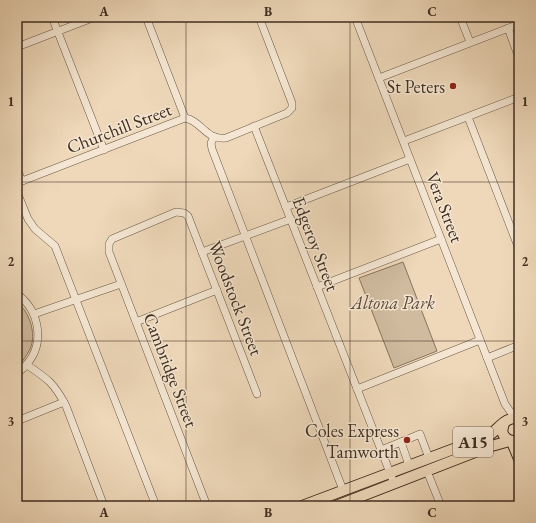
<svg xmlns="http://www.w3.org/2000/svg" width="536" height="523" viewBox="0 0 536 523" font-family="'EB Garamond',serif">
<style>
.green{fill:#d0bb9f;stroke:#887460}
.lines{fill:none;stroke-linecap:round;stroke-linejoin:round}
.minor-casing{stroke:#6c5846;stroke-width:8}
.highway-casing{stroke:#402d20;stroke-width:12}
.minor{stroke:#f4e6d2;stroke-width:7}
.highway{stroke:#eed8b9;stroke-width:10}
.grid{fill:none;stroke:#402d20;stroke-width:1;stroke-opacity:0.55}
.poi-dot{fill:#8f2418;stroke:#f4e6d2;stroke-width:1.5}
.labels{text-anchor:middle;dominant-baseline:central;stroke-width:3;stroke-linejoin:round;paint-order:stroke}
.shield{fill:#f4e6d2;stroke:#766455;stroke-width:1}
.shield-label{font-size:17px;font-weight:bold;fill:#402d20}
.poi-label{font-size:18px;fill:#402d20;stroke:#f4e6d2;text-anchor:end}
.street-label{font-size:18px;fill:#402d20;stroke:#f4e6d2}
.park-label{font-size:18px;font-style:italic;fill:#5d4939;stroke:#f4e6d2}
.neatline{fill:none;stroke:#402d20;stroke-width:1.5}
.grid-label{font-size:13px;text-anchor:middle;font-weight:bold;fill:#402d20}
</style>
<rect width="100%" height="100%" fill="#eed8b9"/>
<filter id="stains"><feTurbulence type="fractalNoise" baseFrequency=".005" numOctaves="4"/><feColorMatrix values="0 0 0 0 .2 0 0 0 0 .09 0 0 0 0 .02 0 0 0 .5 -.17"/></filter>
<radialGradient id="worn" r=".72"><stop offset=".6" stop-color="#630" stop-opacity="0"/><stop offset="1" stop-color="#630" stop-opacity=".3"/></radialGradient>
<g class="green">
<path d="M403 262 437 351 394 368 359 278Z"/>
<path d="M17 302C29 311 37 334 30 349 27 355 23 360 20 365L17 367Z"/>
</g>
<g class="lines">
<defs>
<g id="minor">
<path d="M52 17 104 150"/>
<path d="M146 17 185 118"/>
<path d="M355 17 505 404 514 417"/>
<path d="M460 17 470 42"/>
<path d="M508 28 519 58"/>
<path d="M17 47 95 17"/>
<path d="M379 78 519 24"/>
<path d="M468 117 519 249"/>
<path d="M254 126 394 483"/>
<path d="M214 137 211 143 212 149 343 490"/>
<path d="M404 141 519 97"/>
<path d="M17 169 22 181"/>
<path d="M17 183 185 118C202 121 205 140 226 138L287 113 292 108V103L259 17"/>
<path d="M17 192 28 219 35 229 55 246 156 506"/>
<path d="M286 207 410 159"/>
<path d="M202 252 291 219"/>
<path d="M317 287 441 239"/>
<path d="M17 294C39 310 46 343 26 365 24 368 20 371 17 373"/>
<path d="M34 314 121 284"/>
<path d="M136 322 217 290"/>
<path d="M487 358 519 345"/>
<path d="M27 365C48 379 54 383 66 406L104 506"/>
<path d="M357 389 480 340"/>
<path d="M17 421 64 402"/>
<path d="M401 442 420 434 429 458"/>
<path d="M381 450 401 442 409 465"/>
<path d="M427 471 441 506"/>
<path d="M207 506 109 252V244L112 239 176 212 184 213 188 216 257 394"/>
</g>
<g id="highway">
<path d="M504 423 502 431C504 439 511 443 519 440"/>
<path d="M512 442 519 459"/>
<path d="M302 506 488 436C498 430 506 415 519 419"/>
<path d="M336 506 488 447 509 441"/>
</g>
</defs>
<use href="#minor" class="minor-casing"/>
<use href="#highway" class="highway-casing"/>
<use href="#minor" class="minor"/>
<use href="#highway" class="highway"/>
</g>
<path class="grid" d="M186 17V506M350 17V506M17 182H519M17 341H519"/>
<g class="poi-dot">
<circle cx="453" cy="86" r="4"/>
<circle cx="407" cy="440" r="4"/>
</g>
<g class="labels">
<rect class="shield" x="453" y="427" width="40" height="30" rx="3"/>
<g class="shield-label">
<text x="473" y="442">A15</text>
</g>
<g class="poi-label">
<text x="445" y="86">St Peters</text>
<text x="399" y="430">Coles Express<tspan x="399" dy="21">Tamworth</tspan></text>
</g>
<g class="street-label">
<text transform="translate(119 128) rotate(-21)">Churchill Street</text>
<text transform="translate(445 207) rotate(69)">Vera Street</text>
<text transform="translate(316 244) rotate(69)">Edgeroy Street</text>
<text transform="translate(236 298) rotate(69)">Woodstock Street</text>
<text transform="translate(171 370) rotate(69)">Cambridge Street</text>
</g>
<g class="park-label">
<text x="393" y="302">Altona Park</text>
</g>
</g>
<rect width="536" height="523" fill="none" stroke="#eed8b9" stroke-width="44"/>
<rect x="22" y="22" width="492" height="479" class="neatline"/>
<g class="grid-label">
<text x="104" y="16">A</text>
<text x="268" y="16">B</text>
<text x="432" y="16">C</text>
<text x="11" y="106">1</text>
<text x="525" y="106">1</text>
<text x="11" y="266">2</text>
<text x="525" y="266">2</text>
<text x="11" y="426">3</text>
<text x="525" y="426">3</text>
<text x="104" y="517">A</text>
<text x="268" y="517">B</text>
<text x="432" y="517">C</text>
</g>
<rect width="100%" height="100%" filter="url(#stains)"/>
<rect width="100%" height="100%" fill="url(#worn)"/>
</svg>
